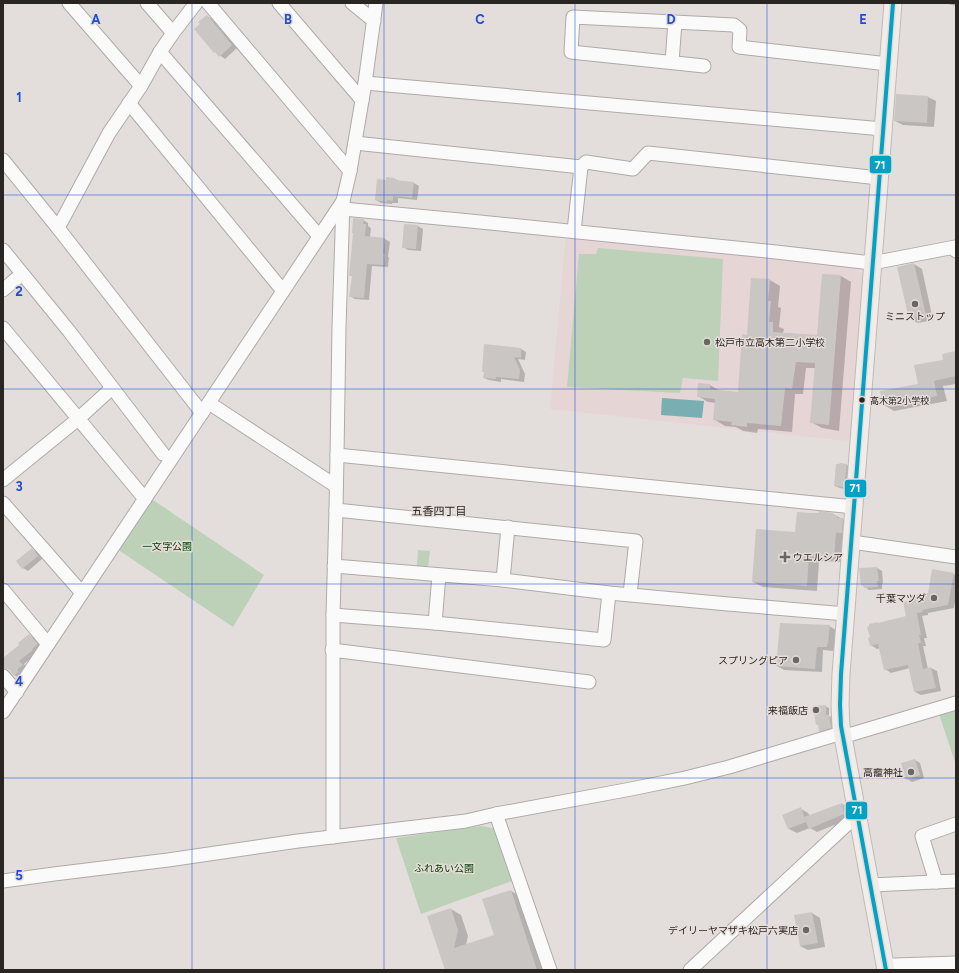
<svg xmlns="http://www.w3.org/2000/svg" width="959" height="973" viewBox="0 0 959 973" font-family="Figtree,'Noto Sans JP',sans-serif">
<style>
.education{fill:#e6d5d5}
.green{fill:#bcd1b8}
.water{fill:#79aeb3}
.shadow{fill:#0003}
.building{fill:#cac6c4}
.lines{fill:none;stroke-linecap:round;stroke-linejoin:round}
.minor-casing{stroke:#aeaaa8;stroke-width:15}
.major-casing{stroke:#bdbbba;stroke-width:19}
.minor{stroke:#fbfafa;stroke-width:13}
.major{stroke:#f2ece9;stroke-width:17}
.bus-1-casing{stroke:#e6ddd9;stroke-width:7}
.bus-1{stroke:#02a2c5;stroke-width:4}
.grid{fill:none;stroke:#1d4ed8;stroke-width:1;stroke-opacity:0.55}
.poi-dot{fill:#696664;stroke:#e6ddd9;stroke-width:1.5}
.bus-dot{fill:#282523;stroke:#e6ddd9;stroke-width:1.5}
.labels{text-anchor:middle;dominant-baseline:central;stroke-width:3;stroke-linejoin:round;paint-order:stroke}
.bus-label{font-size:9px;fill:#282523;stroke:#e6ddd9;text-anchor:start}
.poi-label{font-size:10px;fill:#282523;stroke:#e6ddd9;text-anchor:end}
.park-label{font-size:10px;fill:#014205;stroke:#e6ddd9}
.neighbourhood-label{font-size:11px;fill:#282523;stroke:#e6ddd9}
.grid-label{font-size:13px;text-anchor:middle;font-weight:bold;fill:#1d4ed8;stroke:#e6ddd9;stroke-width:3;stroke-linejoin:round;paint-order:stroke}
.line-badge{stroke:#e6ddd9;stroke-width:1.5}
.badge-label{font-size:11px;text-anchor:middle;font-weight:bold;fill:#fff}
</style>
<rect width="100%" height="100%" fill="#e3dedc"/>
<path class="education" d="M566 234 857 267 863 275 851 437 847 441 550 409Z"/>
<g class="green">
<path d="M598 248 723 259 718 381 683 378 680 393 567 387 579 254H596Z"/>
<path d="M150 498 264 575 233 627 117 549Z"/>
<path d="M418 550 430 551 428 567 417 566Z"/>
<path d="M956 705V765L938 711Z"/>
<path d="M481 826 497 829 515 880 421 914 396 838Z"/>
</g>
<path class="water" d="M662 398 704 401 702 418 661 415Z"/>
<g class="shadow">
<path d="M944 3H956V6Z"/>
<path d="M207 16 212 19 237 48 225 59 215 52 201 24Z"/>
<path d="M928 97 936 101 934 127 903 125 895 121Z"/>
<path d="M395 179 399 181 414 183 419 186 417 200 398 198V203H392V204L381 203 376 200Z"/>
<path d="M363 220 368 223V226L371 228 370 237 385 239 390 242 388 257H389L388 267 372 266 369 300 355 299 350 296 353 277 350 275Z"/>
<path d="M418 226 423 229 421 251 408 250 403 247Z"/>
<path d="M914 264 922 269 933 320 918 323 910 319Z"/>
<path d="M823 276H841L851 282 839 431 822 428 811 422 816 368H806L803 394H795L792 432 758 429 757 433 743 431 736 427 725 426 715 420 716 403 708 402 698 396 710 385 720 391 739 393 748 336 770 280 780 286 778 307 781 308 779 327 784 329 783 333 818 336Z"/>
<path d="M485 345 521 349 526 352 525 360 518 359 525 374 524 382 501 379V382L489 380 484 378Z"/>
<path d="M956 352V384L943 386 947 401 894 411 884 405 919 385 944 360Z"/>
<path d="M840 464 847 465 852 468 849 490 840 488 835 486Z"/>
<path d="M819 514H833L852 524 844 562 819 561 817 591 763 587 753 582 796 533Z"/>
<path d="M32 550 37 552 42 559 28 571 23 568 18 562Z"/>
<path d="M877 568 882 571 883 583 882 584V589L869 590 862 585 861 569Z"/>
<path d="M953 574 956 575V602H955L954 608 928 613V615L922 616 927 638H924L926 646H923L928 669 931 668 937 671 941 691 921 695 915 692 910 668 891 673 885 669 880 648 877 649 871 645 878 623 879 624 907 617 912 601 929 593Z"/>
<path d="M829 626 836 630 835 648H834L833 651 823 650 822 672 784 670 777 666Z"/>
<path d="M29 635 34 638 42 647 37 653 24 664 27 668 19 678 14 675 11 671 4 667 3 666V659L20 645Z"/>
<path d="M825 706 829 708V716L833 718 834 729 823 733 820 731 819 725 817 724Z"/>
<path d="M915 760 920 763 924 778 912 782 907 779Z"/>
<path d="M842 804 849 808 852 818 817 832 810 828 797 833 789 829 784 815 801 809 808 813 810 816Z"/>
<path d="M511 891 522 897 545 970H446L451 909 461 915 468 936 466 945 495 936Z"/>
<path d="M812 913 820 918 825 947 808 950 800 946Z"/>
</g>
<g class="building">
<path d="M207 15 232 45 219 57 215 52 214 53 194 29 200 24 198 22Z"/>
<path d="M896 94 928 96 927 123 894 121Z"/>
<path d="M386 177 395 178V180L414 182 412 198 393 196V201L387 200V202L375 200 377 179 386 180Z"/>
<path d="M353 218 364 219 363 224H366L365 236 385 238 383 253 385 254 384 265 367 264 364 298 349 297 352 276H349L353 233H352Z"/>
<path d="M404 224 418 225 416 249 402 248Z"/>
<path d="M914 263 926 315 909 319 897 267Z"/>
<path d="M822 274 841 275 829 425 810 423 815 363 796 362 792 389 785 388 781 426 747 423V427L731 425 732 422 713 420 715 399 697 397 698 383 710 384V389L738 392 742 334 747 335 751 278 770 279 768 301H771L769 322H773V332L817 335Z"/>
<path d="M484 344 521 348V358L514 357 520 370 519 379 496 377V379L483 378 484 372H482Z"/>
<path d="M956 351V376L934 381 937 396 883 406 880 391 918 384 914 365 943 360 942 354Z"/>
<path d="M840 463 847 464 844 487 834 486 836 464H839Z"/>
<path d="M819 511 833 513V515L837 516V518H843L842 533H836L834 558 809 556 807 586 752 582 756 529 795 532 797 512 810 513H819Z"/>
<path d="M32 548 38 556 22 569 16 561Z"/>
<path d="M877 567 879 581H877L878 587 864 588 863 585 861 586 859 568Z"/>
<path d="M932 569 954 573 948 605 922 610 923 612 917 613 921 635H919L921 643H918L923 669 931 667 936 688 914 692 908 665 884 670 878 644 870 646 868 638 870 637 867 627 869 626V624L878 622V623L906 616 903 602 911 600 910 596 928 593Z"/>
<path d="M780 623 830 625 828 644H827V647H817L815 669 776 666Z"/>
<path d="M29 634 38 644 32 649 33 650 19 661 23 665 17 670 19 671 14 676 9 670 3 668V658L19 645 18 643Z"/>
<path d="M826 705V715H829L831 728 819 732 818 724 816 725 813 706Z"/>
<path d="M915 759 920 775 906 780 901 763Z"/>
<path d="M842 803 844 814 809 829 804 817Z"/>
<path d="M801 807 806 822 788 829 782 815Z"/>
<path d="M511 890 537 970H445L427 916 451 908 458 930 454 948 494 935 482 899Z"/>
<path d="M812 912 818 943 800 946 794 915Z"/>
</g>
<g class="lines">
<defs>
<g id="minor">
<path d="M69 3 141 86"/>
<path d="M147 3 173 33"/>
<path d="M208 3 350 171 343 201 339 327 337 455 336 510 333 615V837"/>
<path d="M279 3 362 100"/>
<path d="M352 3 374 21"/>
<path d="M160 52 319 236"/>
<path d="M672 62 675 22"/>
<path d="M704 66 571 52 573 17 734 25 740 30 739 47 888 64"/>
<path d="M365 83 883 129"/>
<path d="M129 103 283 291"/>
<path d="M355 143 581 167 586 162 633 169 648 153 879 178"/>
<path d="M3 160 58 228 109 133 141 86 160 52 173 33 196 3"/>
<path d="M350 171 365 83 376 3"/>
<path d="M343 209 460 220 776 252 872 263 955 247 956 251"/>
<path d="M58 228 202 413"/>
<path d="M574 231 581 167"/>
<path d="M3 250 69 331 163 454"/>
<path d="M3 290 22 274"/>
<path d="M3 328 145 499"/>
<path d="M209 403 336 486"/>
<path d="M337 455 854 507"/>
<path d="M3 480 78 419 112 388"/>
<path d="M3 503 82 593"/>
<path d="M336 510 636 541 630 594"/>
<path d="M852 542 956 557"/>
<path d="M334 566 503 580 609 593 728 604 846 614"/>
<path d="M503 580 508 527"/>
<path d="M3 590 48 644"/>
<path d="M333 615 435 623 604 640 609 593"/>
<path d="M435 623 439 575"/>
<path d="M332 650 589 682"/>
<path d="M3 676 17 692"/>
<path d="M3 712 343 201"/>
<path d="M496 814 550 970"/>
<path d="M3 881 54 874 168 860 298 841 466 821 496 814 631 789 685 778 729 767 835 735H843L852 734 956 703"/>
<path d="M936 882 922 836 956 824"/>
<path d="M871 885 956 881"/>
<path d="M885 966 895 965 956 963"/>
<path d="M690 970 857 815"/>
</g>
<path id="major" d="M886 970 841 726 840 705 841 674 893 3"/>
</defs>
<use href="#minor" class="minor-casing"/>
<use href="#major" class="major-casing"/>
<use href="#minor" class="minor"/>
<use href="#major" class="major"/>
<defs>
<path id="bus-1" d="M886 970 841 726 840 705 841 674 893 3"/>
</defs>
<use href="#bus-1" class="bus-1-casing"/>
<use href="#bus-1" class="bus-1"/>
</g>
<path class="grid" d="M192 3V970M384 3V970M575 3V970M767 3V970M3 195H956M3 389H956M3 584H956M3 778H956"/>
<g class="poi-dot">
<circle cx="915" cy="304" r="4"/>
<circle cx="707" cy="342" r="4"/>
<path d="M783 551h4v4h4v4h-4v4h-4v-4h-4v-4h4z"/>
<circle cx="934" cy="598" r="4"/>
<circle cx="796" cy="660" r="4"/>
<circle cx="816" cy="710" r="4"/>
<circle cx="911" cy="772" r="4"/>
<circle cx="806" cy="930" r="4"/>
</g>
<circle class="bus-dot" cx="862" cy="400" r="3.5"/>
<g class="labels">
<g class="bus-label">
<text x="870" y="400">高木第2小学校</text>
</g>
<g class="poi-label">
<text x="915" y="316" text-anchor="middle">ミニストップ</text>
<text x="715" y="342" text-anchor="start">松戸市立高木第二小学校</text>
<text x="793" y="557" text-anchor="start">ウエルシア</text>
<text x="926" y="598">千葉マツダ</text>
<text x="788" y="660">スプリングピア</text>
<text x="808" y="710">来福飯店</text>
<text x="903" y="772">高靇神社</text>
<text x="798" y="930">デイリーヤマザキ松戸六実店</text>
</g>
<g class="park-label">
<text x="167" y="546">一文字公園</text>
<text x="444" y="868">ふれあい公園</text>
</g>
<g class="neighbourhood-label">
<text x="439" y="511">五香四丁目</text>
</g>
</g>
<g class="grid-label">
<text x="96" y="24">A</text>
<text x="288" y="24">B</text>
<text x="480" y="24">C</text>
<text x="671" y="24">D</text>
<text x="863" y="24">E</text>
<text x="19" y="102">1</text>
<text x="19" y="296">2</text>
<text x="19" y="491">3</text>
<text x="19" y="686">4</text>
<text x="19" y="880">5</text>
</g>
<g class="line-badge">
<rect x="869" y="155" width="23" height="19" rx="4" fill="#02a2c5"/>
<rect x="844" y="479" width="23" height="19" rx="4" fill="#02a2c5"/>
<rect x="845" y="801" width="23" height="19" rx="4" fill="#02a2c5"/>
</g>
<g class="badge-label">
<text x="880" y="169">71</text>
<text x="855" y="492">71</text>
<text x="857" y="814">71</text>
</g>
<rect width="959" height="973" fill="none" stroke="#282523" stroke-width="8"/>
</svg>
